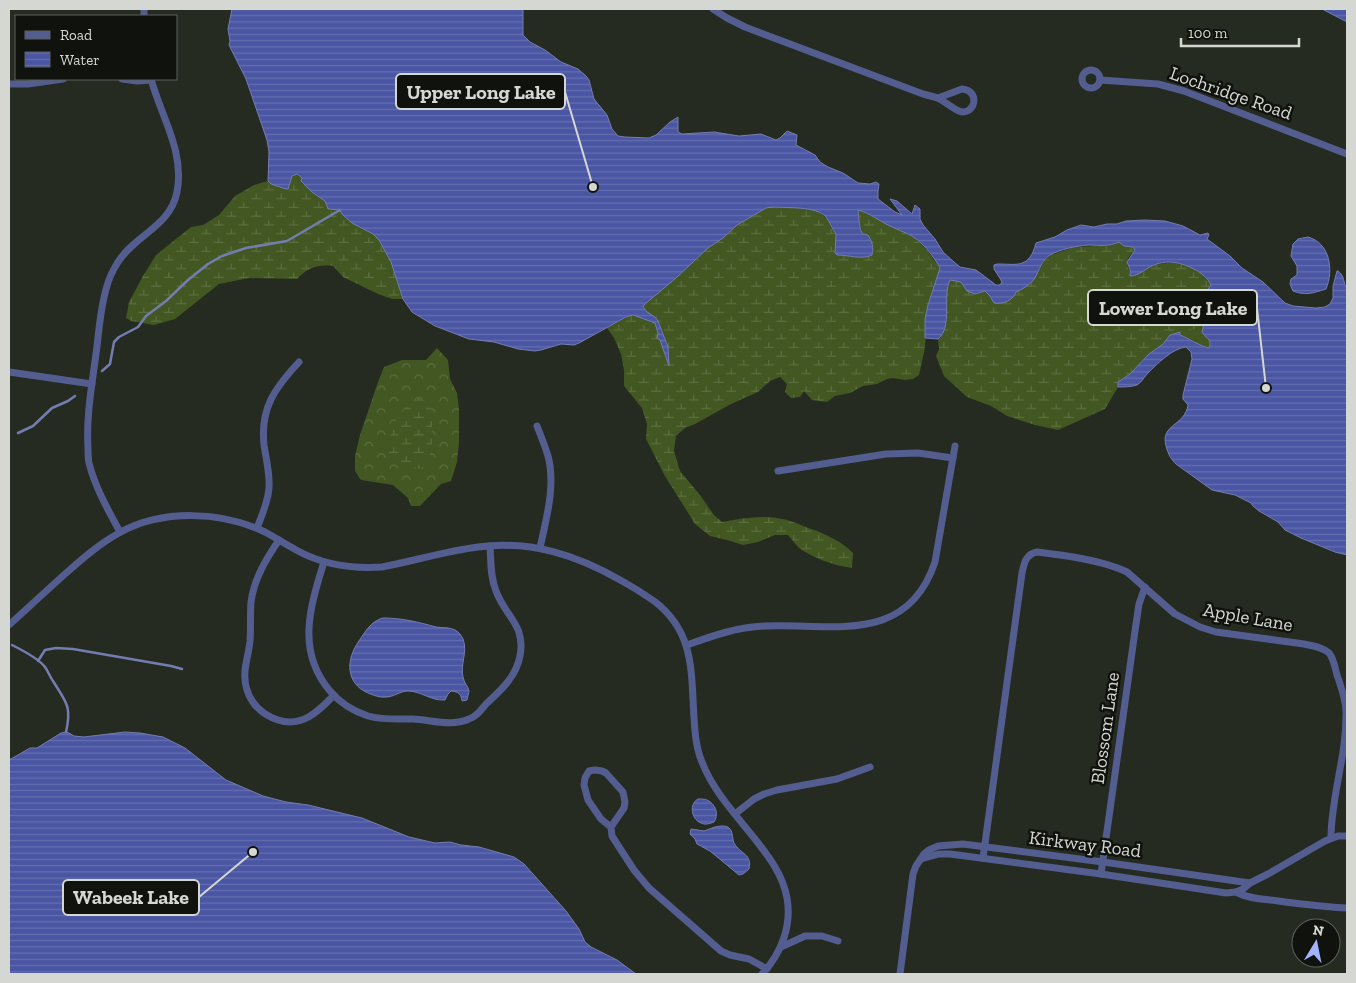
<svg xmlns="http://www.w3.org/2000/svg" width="1356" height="983" viewBox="0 0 1356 983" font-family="'Zilla Slab',serif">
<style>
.grass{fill:url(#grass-tufts)}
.forest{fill:url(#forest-crowns)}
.wetland{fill:url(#wetland-marsh)}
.water{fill:url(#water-rules);stroke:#747db1}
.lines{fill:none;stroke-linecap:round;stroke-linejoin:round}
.stream{stroke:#747db1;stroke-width:2.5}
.minor{stroke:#535d90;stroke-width:7}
.labels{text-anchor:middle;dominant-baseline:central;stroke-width:5;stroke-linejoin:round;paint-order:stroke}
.street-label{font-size:19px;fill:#d5d8d2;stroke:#10120e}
.leader{fill:none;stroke:#d5d8d2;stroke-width:2}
.callout-dot{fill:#d5d8d2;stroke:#10120e;stroke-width:2}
.callout{fill:#10120e;stroke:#d5d8d2;stroke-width:2}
.callout-label{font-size:20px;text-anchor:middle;font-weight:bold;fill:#d5d8d2}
</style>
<defs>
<pattern id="grass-tufts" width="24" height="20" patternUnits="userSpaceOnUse" patternTransform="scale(1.25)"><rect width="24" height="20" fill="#425721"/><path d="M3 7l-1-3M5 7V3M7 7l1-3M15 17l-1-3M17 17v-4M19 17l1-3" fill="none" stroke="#5c6e40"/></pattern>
<pattern id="forest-crowns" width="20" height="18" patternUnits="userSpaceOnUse" patternTransform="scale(1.25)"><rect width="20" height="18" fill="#425721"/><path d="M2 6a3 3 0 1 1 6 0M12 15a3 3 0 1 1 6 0" fill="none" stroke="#5c6e40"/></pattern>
<pattern id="wetland-marsh" width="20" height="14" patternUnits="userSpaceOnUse" patternTransform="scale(1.25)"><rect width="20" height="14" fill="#425721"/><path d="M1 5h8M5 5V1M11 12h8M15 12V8" fill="none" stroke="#5c6e40"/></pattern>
<pattern id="water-rules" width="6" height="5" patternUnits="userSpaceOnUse" patternTransform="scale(1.25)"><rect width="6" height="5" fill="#4a56a3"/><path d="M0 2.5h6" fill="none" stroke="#636eaf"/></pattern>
</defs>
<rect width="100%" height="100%" fill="#262b21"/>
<path class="grass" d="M1203 327 1204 334C1208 338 1212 342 1209 348H1205L1192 340 1180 335V332Z"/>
<path class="forest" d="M437 348 448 360 450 379 457 393 459 409V442L457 462 451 481 441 484 420 506H411L408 498 393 485 361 480 355 471V456L360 435 378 382 384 367 402 360H426Z"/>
<g class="wetland">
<path d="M295 174 302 178 301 182 325 201 328 209 340 210 364 228 373 234 379 240 391 261 403 299H392L378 294 343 277 333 266C318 264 307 268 297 279L249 278 219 284 175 319 154 325 131 321 126 318 129 302 143 276 156 255 191 227 203 225 219 215 235 196 254 185 268 181 271 184 289 188C290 183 290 176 295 174Z"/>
<path d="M768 207H788L815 210 823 215 828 220 832 229 836 234 837 255H846L867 257 868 235 862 233 861 232 860 223 857 211 860 210 915 238 926 249 940 268 928 305 925 326 926 332 925 348 919 375 913 379 905 380 893 378 887 379 877 384 863 386 850 393 835 396 827 402 812 400 804 391 800 397 791 398 785 392 787 384 780 377 770 381 758 392 731 404 695 424 685 428 676 436 674 451 680 471 700 495 714 515 722 522C743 518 766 514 787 520 797 523 807 528 817 531 831 537 842 542 853 553L852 568C833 565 815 559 799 548 795 544 792 539 788 535H775L758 542 743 545 727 540 710 536 695 524 665 476 646 439 647 424 642 408 624 386V370L621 354 614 338 607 328 631 315 637 316 655 323 658 333 657 338 660 340 669 366 668 347 663 333 657 319 646 312 643 307 644 305 677 277 708 248 723 238 737 225Z"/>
<path d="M1119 242 1124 246 1133 247 1135 250C1133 252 1129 256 1128 259 1126 264 1130 269 1129 274 1133 273 1138 273 1141 272 1145 270 1148 267 1152 266 1177 259 1193 263 1210 283L1211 285 1203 296 1189 299 1180 306C1191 302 1200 304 1206 314L1203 327 1170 335 1163 344 1149 354 1130 374 1118 382V387L1105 409 1058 430 1035 425 1007 416 991 406 967 397 944 376 936 356 939 349 938 339 940 338 948 283 950 280 960 281 977 294C988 288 989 295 994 303H1000L1031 282 1045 260 1051 255 1074 247 1113 245Z"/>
<path d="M419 398 431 409 432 418V451L421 469 400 464 386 453 393 426 405 408Z"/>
</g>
<g class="water">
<path d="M232 9H523V35L530 42 545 50 561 62 578 69 586 76 589 80 594 99 607 115 612 129 618 136 625 137 649 138 656 135 670 122 678 117V132L682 134 714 132 739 136 761 134 776 140 780 138 787 131 797 135 796 145 815 155 820 162 828 167 843 173 858 183 870 184 876 182 879 184 878 191V199L895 212 902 215 890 199 897 201 912 214 915 205 920 209V219L923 225 935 239 943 252 954 262 960 267 976 270 996 285H999L1002 283 1001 280 994 269V265L997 264C1018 264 1029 269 1036 243L1055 237 1067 230 1081 225 1094 227 1107 224H1117L1126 221 1145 220 1165 221 1183 226 1200 235 1208 233 1209 235 1207 239 1230 256 1242 268 1263 282 1285 303 1293 306 1316 308 1325 307 1330 304 1333 298V286L1337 271H1338C1345 276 1343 283 1347 289V555L1335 552 1301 538 1285 530 1278 522 1259 511 1253 506 1251 503 1235 495 1212 490 1176 464C1171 459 1168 454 1166 446 1160 424 1185 426 1188 405L1183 399V395L1192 359 1191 352 1186 347C1173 348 1157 364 1148 373 1144 377 1142 382 1137 385 1131 387 1124 387 1118 387V382L1130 374 1149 354 1163 344 1170 335 1180 332V335C1188 338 1202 347 1209 348 1213 339 1205 338 1202 332L1205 319V312C1197 304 1191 303 1180 306L1179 305 1181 302 1203 296 1211 285C1208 278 1201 273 1194 269 1178 261 1164 259 1148 268 1142 272 1136 276 1130 276V269L1127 262 1135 250 1133 247 1124 246 1119 242C1109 247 1099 245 1088 245 1076 246 1061 249 1050 255 1042 260 1039 270 1035 278 1031 284 1023 289 1016 292 1014 300 1002 305 994 303L990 296 985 291 975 294 967 291 961 282 950 280C942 296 953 327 938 339L925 338V319L928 305 940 268C933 255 921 240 908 234 902 231 896 229 890 226 879 221 870 213 858 210 858 212 860 229 861 231 862 234 864 234 868 235 872 241 874 248 872 255 863 260 848 255 837 255L835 253 836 234C832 229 830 222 826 217 817 206 786 208 772 207L766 208 737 225 723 238 708 248 677 277 644 305 643 307 647 312 655 317 658 321 668 347 669 366 660 340 657 338 658 333 655 323 633 315 626 317 579 343 574 345 561 344 541 350 535 351 518 349 494 342 469 339 435 326 412 312 403 299 391 262 379 240 373 234 352 223 342 214 340 210 328 209 325 201 312 192 301 181 302 178 297 174 292 176 288 189H286L271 184 268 181 269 152 267 140 246 79 229 45 230 41 228 29Z"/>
<path d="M1322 9H1347V22Z"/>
<path d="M1308 237C1330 243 1334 270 1326 289 1313 293 1306 296 1293 291L1290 284 1291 279 1297 275V266L1291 256 1293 244 1298 239Z"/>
<path d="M383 618C402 618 418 622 436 627 443 628 449 627 455 630 459 632 461 635 463 639 468 652 460 664 463 677 464 683 468 686 469 691L467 700 462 701C461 694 459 692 451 691L448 694 445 700C431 701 421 691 408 691 400 691 394 697 386 697 380 698 373 695 368 693 345 683 346 659 359 641 365 632 371 621 383 618Z"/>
<path d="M66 732 69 733 74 736 84 737 125 732 140 733 163 737 185 748 226 780 263 796 286 802 308 805 362 818 409 837 435 843 450 842 461 845 479 847 514 857 524 864 566 911 579 929 585 942 591 947 617 960 636 974H9V759H11L30 748H37L61 733Z"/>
<path d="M698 799C700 799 706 799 707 800 716 804 719 815 714 822 709 824 705 825 701 823 691 819 689 804 698 799Z"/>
<path d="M721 826C724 826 727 826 729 828 733 831 732 838 734 843 741 855 752 853 749 869L743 874 739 875 710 851 697 844 695 839 690 834 691 829 704 831 715 827Z"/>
</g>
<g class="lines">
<g class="stream">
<path d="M102 371 110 364 114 342 119 337 138 327 146 316 166 301 188 280 208 264 222 256 246 248 287 241 340 210"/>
<path d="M18 433 33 426 52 408 68 401 75 396"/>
<path d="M12 645C22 650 39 659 45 667 48 671 50 677 53 681 66 702 72 706 66 732"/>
<path d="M38 661 45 650 56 648 73 649 171 666 182 669"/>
</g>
<g class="minor">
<path d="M144 9V16"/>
<path d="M713 9 727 18 745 27 923 94 938 98"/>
<circle cx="1091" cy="79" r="9"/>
<path d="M122 79 137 81 151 80"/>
<path d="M1100 80 1158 84 1184 91 1347 154"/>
<path d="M9 84H28L63 79"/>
<path d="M962 89C982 91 974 117 959 111 952 108 945 102 938 98Z"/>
<path d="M9 372 92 384"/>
<path d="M537 426C541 436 545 446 548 456 556 486 546 519 540 548"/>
<path d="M778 471 886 454 918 453 953 458"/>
<path d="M257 528C262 515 268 502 269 488 270 473 266 459 264 445 260 408 275 388 299 362"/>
<path d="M120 532C108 510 95 487 89 463 88 458 88 453 88 448 86 416 92 385 96 354 99 332 100 308 107 286 109 278 113 270 118 262 136 234 170 227 177 192 185 152 161 116 151 79"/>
<path d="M279 540C266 559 254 579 251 602 250 615 251 628 250 641 249 651 246 661 245 671 243 694 256 713 278 720 302 728 319 711 334 695"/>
<path d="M324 562C310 607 296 651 330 691 340 703 353 711 368 716 382 720 398 719 413 719 431 720 452 727 469 719 476 717 481 710 486 704 501 690 516 677 520 656 526 625 505 616 496 591 490 576 491 561 490 546"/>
<path d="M9 625C28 608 46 591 65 574 82 559 99 544 119 533 162 509 221 511 265 532 276 538 287 545 298 551 324 565 353 569 382 567 414 561 446 551 478 547 531 540 577 555 622 581 633 587 644 594 654 601 695 632 691 672 694 718 695 733 696 748 702 762 713 791 736 815 755 839 769 857 783 875 787 898 792 926 781 954 762 974"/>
<path d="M687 645C712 636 737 627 765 626 831 623 907 646 935 562L955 446"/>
<path d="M735 814 754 799 764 794 777 790 837 779 870 767"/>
<path d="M611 827 624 808 625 802 623 792 606 773 602 771 595 770 589 771 585 778 584 785 588 800 601 819 611 827 612 836 619 847 634 870 649 888 721 951 730 955 749 959 767 969"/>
<path d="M983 858 1022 573C1024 563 1026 554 1037 552 1063 555 1103 560 1127 572L1175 614 1200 627 1216 632 1304 644C1313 646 1323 647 1329 653 1334 659 1335 668 1337 675 1341 687 1346 699 1346 712 1347 755 1331 796 1331 838"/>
<path d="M921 859 939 854H950L1101 874 1226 893 1236 892 1243 889 1250 883 1268 874 1325 841 1338 836H1347"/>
<path d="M1101 874 1135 631 1139 604 1145 587"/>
<path d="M1236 892C1248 899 1264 899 1278 901 1301 904 1324 907 1347 908"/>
<path d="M781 947 805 936H822L838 941"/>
<path d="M900 974 913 874 916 866 924 854 929 850 938 846 963 844 1103 862 1250 883"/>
</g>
</g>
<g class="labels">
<g class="street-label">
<text transform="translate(1231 93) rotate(19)">Lochridge Road</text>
<text transform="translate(1248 617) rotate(10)">Apple Lane</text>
<text transform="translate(1105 728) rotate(-82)">Blossom Lane</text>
<text transform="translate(1085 844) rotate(7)">Kirkway Road</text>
</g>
</g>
<path class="leader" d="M593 187L565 92M1266 388L1257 308M253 852L199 897"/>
<g class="callout-dot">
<circle cx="593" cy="187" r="5"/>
<circle cx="1266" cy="388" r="5"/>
<circle cx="253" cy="852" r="5"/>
</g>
<g class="callout">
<rect x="396" y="74" width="169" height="35" rx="5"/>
<rect x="1088" y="290" width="169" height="35" rx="5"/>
<rect x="63" y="880" width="136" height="35" rx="5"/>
</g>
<g class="callout-label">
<text x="481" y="99">Upper Long Lake</text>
<text x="1173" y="315">Lower Long Lake</text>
<text x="131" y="904">Wabeek Lake</text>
</g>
<rect width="1356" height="983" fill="none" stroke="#d5d8d2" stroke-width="20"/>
<rect x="15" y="15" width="162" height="65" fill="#10120e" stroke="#5f615c"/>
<rect x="25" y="31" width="25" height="8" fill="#535d90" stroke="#5f615c"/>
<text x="60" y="40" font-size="15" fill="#d5d8d2">Road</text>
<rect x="25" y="52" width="25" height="15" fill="url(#water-rules)" stroke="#5f615c"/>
<text x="60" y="65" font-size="15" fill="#d5d8d2">Water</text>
<g transform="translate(1316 943) rotate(10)"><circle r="24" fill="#10120e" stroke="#5f615c"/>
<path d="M0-4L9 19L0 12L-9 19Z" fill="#a2b2fd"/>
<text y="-8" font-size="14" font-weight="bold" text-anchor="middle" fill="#d5d8d2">N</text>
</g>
<path d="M1181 38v8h118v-8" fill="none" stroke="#d5d8d2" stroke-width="2.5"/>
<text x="1188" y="38" font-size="15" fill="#d5d8d2" stroke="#10120e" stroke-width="4" paint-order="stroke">100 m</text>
</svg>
